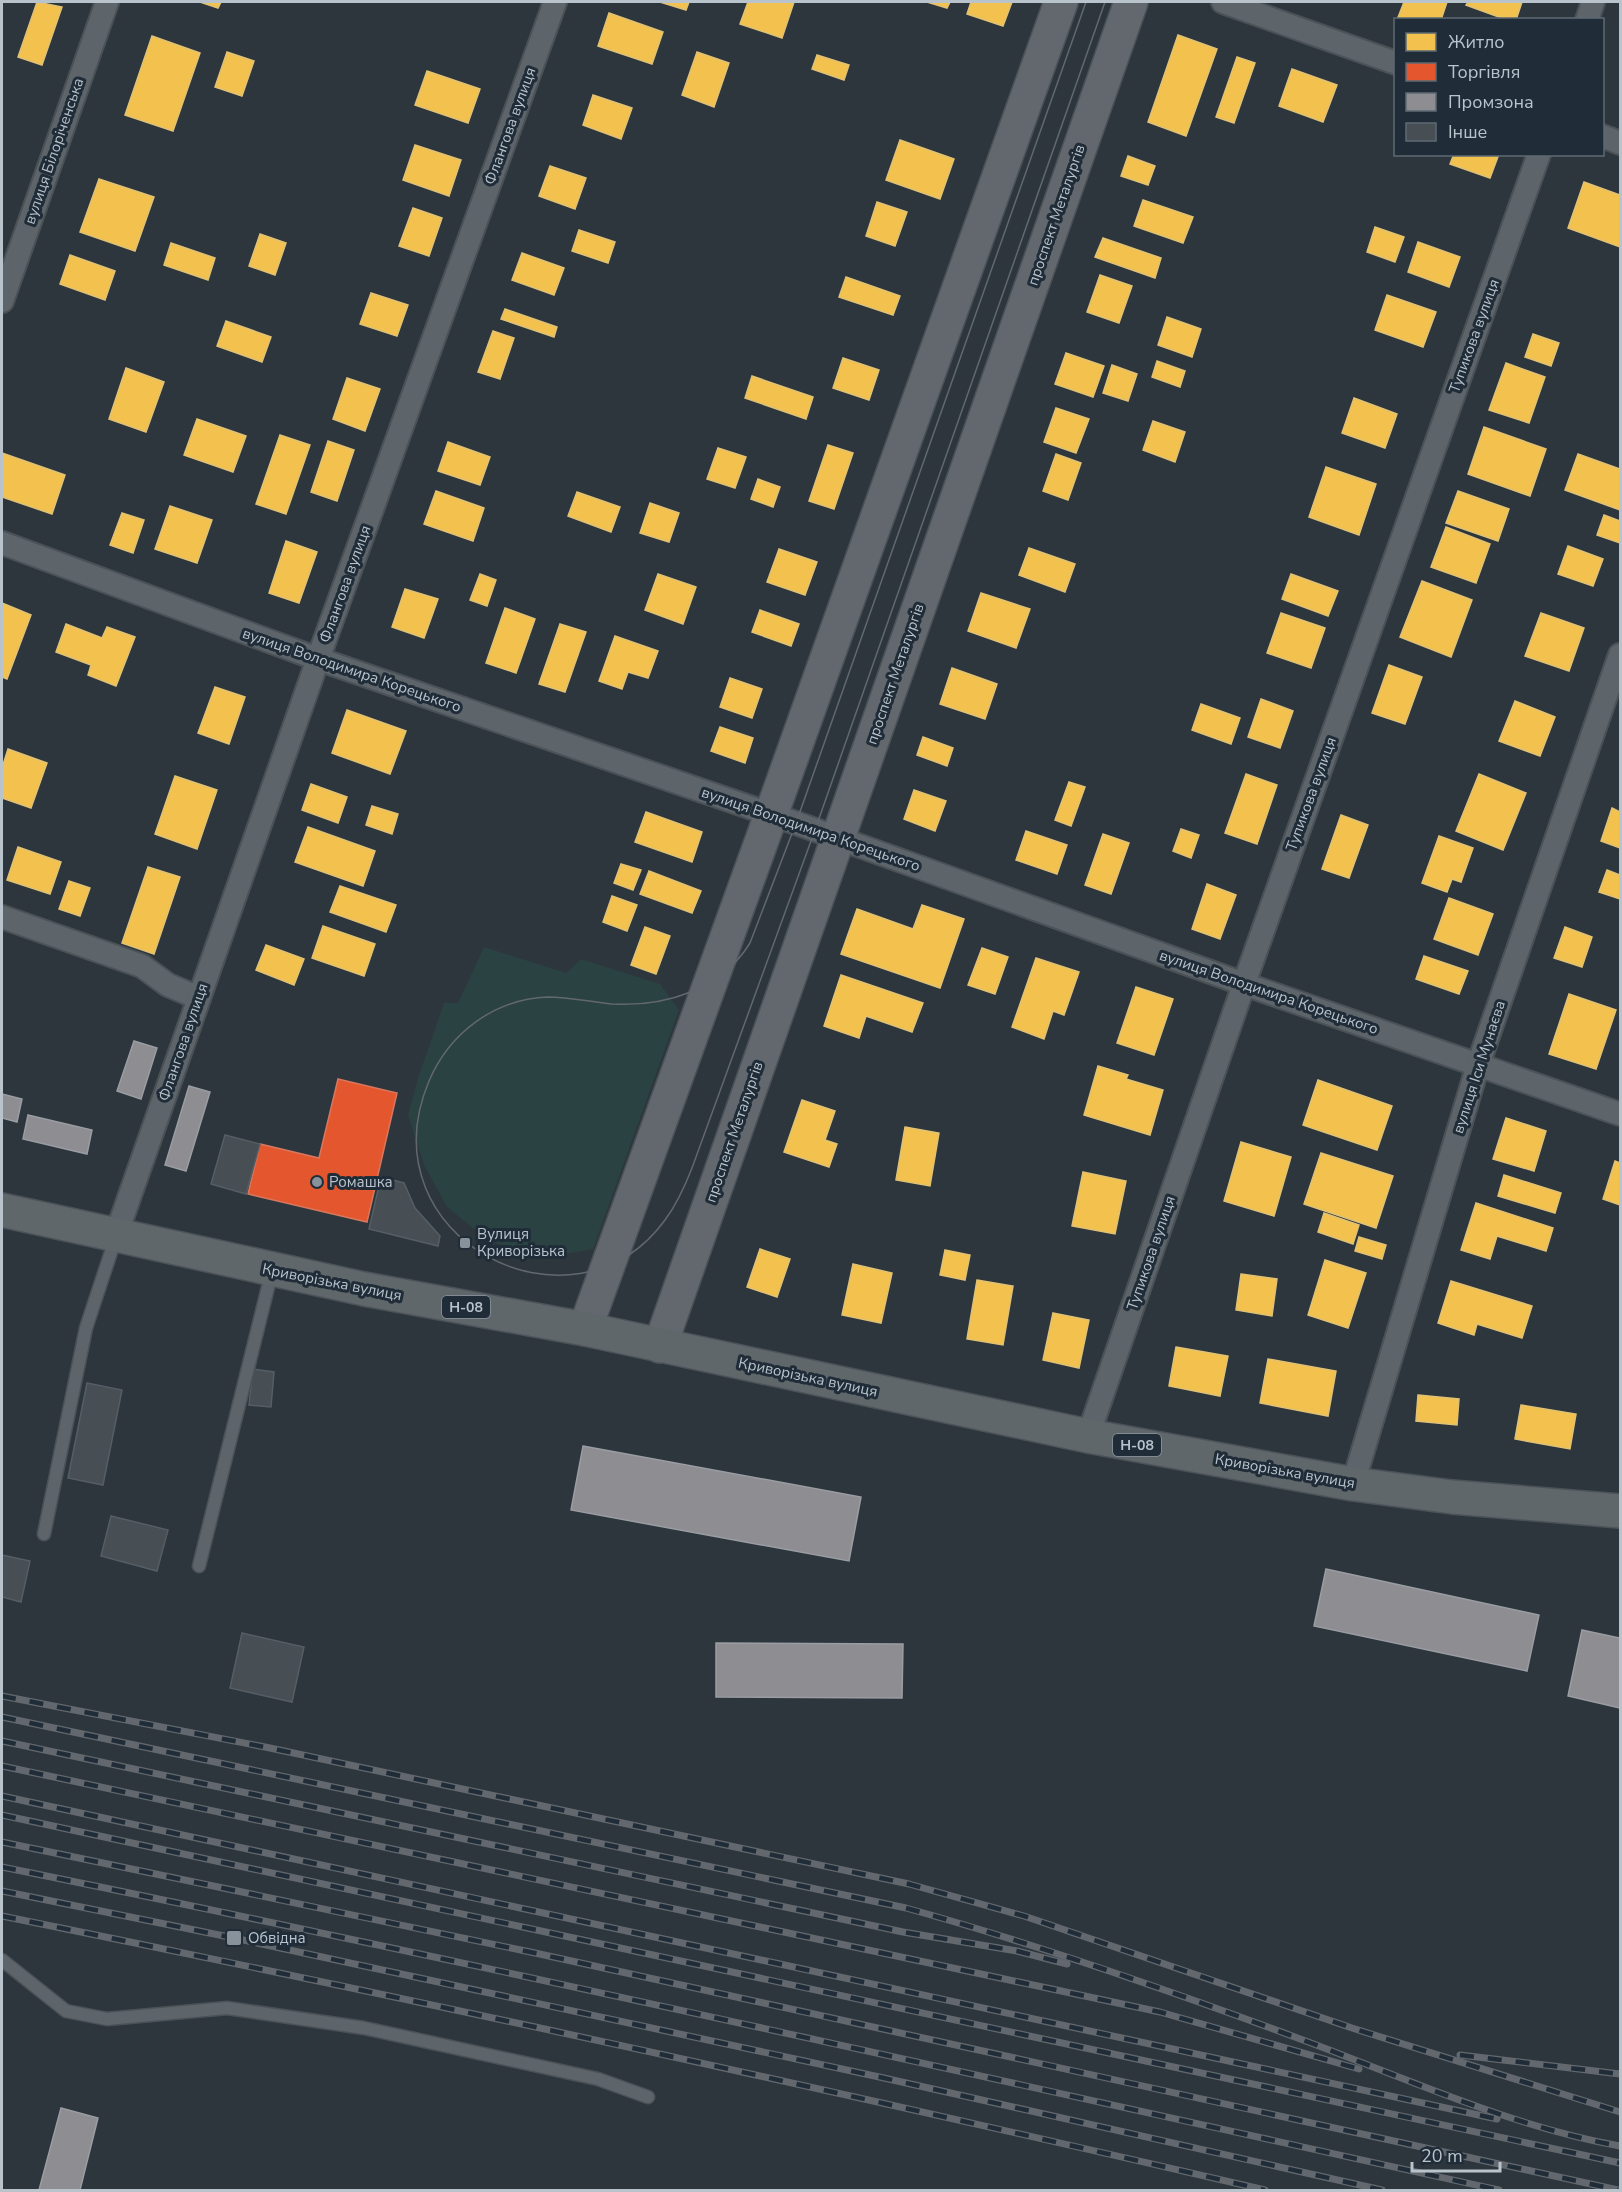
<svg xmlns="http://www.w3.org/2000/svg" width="1622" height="2192" viewBox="0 0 1622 2192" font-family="'Nunito Sans',sans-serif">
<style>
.green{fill:#2a4241}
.homes{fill:#f2c14e;stroke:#e1c274;stroke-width:1.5}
.shops{fill:#e4572e;stroke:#d7775d;stroke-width:1.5}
.industry{fill:#8d8d92;stroke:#9a9da3;stroke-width:1.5}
.building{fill:#474e54;stroke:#555e64;stroke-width:1.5}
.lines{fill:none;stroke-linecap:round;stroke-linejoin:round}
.lane-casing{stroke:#4b5257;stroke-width:15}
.street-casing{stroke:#4b5257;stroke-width:26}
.secondary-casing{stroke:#4b5257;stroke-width:36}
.primary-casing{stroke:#4b5359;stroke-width:36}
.lane{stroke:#5d646a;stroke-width:12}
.street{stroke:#5d646a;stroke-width:22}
.secondary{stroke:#62686e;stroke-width:33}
.primary{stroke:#60676b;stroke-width:33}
.tram{stroke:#62686e;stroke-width:1.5}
.rail-casing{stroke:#62686e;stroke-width:7}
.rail{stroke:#202d38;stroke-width:4.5;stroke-dasharray:14;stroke-linecap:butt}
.poi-dot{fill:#87929a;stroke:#202d38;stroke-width:2}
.labels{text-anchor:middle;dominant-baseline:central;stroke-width:6;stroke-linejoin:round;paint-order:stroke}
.shield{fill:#202d38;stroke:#8a96a0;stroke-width:1.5}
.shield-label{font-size:14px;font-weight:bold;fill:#b8c3cc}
.street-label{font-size:15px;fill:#b8c3cc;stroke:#202d38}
.poi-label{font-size:15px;fill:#b8c3cc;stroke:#202d38;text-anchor:start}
</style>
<rect width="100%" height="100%" fill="#2d363d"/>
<path class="green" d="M484 947 566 973 581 959 660 984 679 1010 593 1249 543 1258 489 1241 447 1207 424 1165 408 1115 419 1075 444 1003H458Z"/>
<g class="homes">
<path d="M37 2 62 7 42 65 18 57Z"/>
<path d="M200 2H221L218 8Z"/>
<path d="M660 2H689L686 10Z"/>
<path d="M748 2H794L782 38 740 24Z"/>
<path d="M927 2H950L947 8Z"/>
<path d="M971 2H1012L1003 26 967 14Z"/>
<path d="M1404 2H1447L1441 20H1397Z"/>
<path d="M1468 2H1522L1516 20H1507L1466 5Z"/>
<path d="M609 13 663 32 652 64 598 46Z"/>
<path d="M1178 35 1217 49 1186 136 1148 122Z"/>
<path d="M152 36 200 53 173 131 125 115Z"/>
<path d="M227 52 254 61 242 96 215 87Z"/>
<path d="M697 52 729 63 714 107 682 95Z"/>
<path d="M817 55 849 65 844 80 812 69Z"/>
<path d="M1237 57 1255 63 1234 123 1216 117Z"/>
<path d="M1292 69 1337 85 1323 122 1279 106Z"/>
<path d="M427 71 480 89 468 123 415 105Z"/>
<path d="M593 95 632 108 621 139 583 125Z"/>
<path d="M900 140 954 159 940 199 886 180Z"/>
<path d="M415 145 461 160 449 196 403 180Z"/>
<path d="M1454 154H1499L1490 178 1450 164Z"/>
<path d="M1128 156 1155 166 1148 185 1121 176Z"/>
<path d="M550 166 586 178 575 209 539 196Z"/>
<path d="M99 179 154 197 135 251 80 232Z"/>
<path d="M1584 182 1620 195V247L1568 228Z"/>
<path d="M1143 200 1193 217 1183 243 1134 226Z"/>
<path d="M877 202 907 212 895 246 866 236Z"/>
<path d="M413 208 442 218 429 256 399 246Z"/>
<path d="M1375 227 1404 237 1395 262 1367 252Z"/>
<path d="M579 230 615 242 608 263 572 251Z"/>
<path d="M260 234 286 243 275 275 249 266Z"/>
<path d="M1103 238 1161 258 1155 278 1095 257Z"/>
<path d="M1418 242 1460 257 1449 287 1408 272Z"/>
<path d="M171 243 215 258 208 280 164 265Z"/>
<path d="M522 253 564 268 554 295 512 280Z"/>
<path d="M70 255 115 271 105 300 60 284Z"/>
<path d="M1100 275 1132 286 1119 323 1087 312Z"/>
<path d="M846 277 900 296 893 315 839 297Z"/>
<path d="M371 293 408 305 397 336 360 324Z"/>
<path d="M1387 295 1436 312 1423 347 1375 330Z"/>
<path d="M505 309 557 327 554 337 501 319Z"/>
<path d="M1167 317 1201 329 1192 357 1158 345Z"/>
<path d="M226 321 271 337 262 362 217 346Z"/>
<path d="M493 331 514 338 500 379 478 372Z"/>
<path d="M1533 334 1559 343 1551 366 1525 357Z"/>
<path d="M1066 353 1104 366 1093 397 1055 384Z"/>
<path d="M843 358 879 370 869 400 833 388Z"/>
<path d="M1157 361 1185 371 1180 387 1152 377Z"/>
<path d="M1506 363 1545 377 1529 423 1489 410Z"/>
<path d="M1112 365 1137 374 1128 401 1103 393Z"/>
<path d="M126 368 164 382 146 432 109 419Z"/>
<path d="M752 376 813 397 806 419 745 398Z"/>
<path d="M347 378 380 389 365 431 333 419Z"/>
<path d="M1354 398 1397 414 1385 448 1342 433Z"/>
<path d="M1056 408 1089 419 1076 453 1044 442Z"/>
<path d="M197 419 246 436 233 472 184 455Z"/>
<path d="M1153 421 1185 432 1175 462 1143 450Z"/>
<path d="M1484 427 1546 449 1530 496 1468 474Z"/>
<path d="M280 435 310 445 286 514 256 504Z"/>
<path d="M328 441 354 450 337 501 311 492Z"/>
<path d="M448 442 490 457 480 485 438 471Z"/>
<path d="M828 445 853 453 834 509 809 501Z"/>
<path d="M718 448 746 457 735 488 707 479Z"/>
<path d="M2 453 65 475 52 514 2 497Z"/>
<path d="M1056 454 1081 463 1068 500 1043 491Z"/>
<path d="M1578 454 1620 469V510L1565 490Z"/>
<path d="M1326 467 1376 484 1359 535 1309 517Z"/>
<path d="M758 479 780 487 773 507 751 499Z"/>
<path d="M436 491 484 508 473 541 424 524Z"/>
<path d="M1458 491 1509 509 1498 541 1446 523Z"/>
<path d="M577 492 620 507 611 532 568 516Z"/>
<path d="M650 503 679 513 669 542 640 533Z"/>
<path d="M170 506 212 520 197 563 155 549Z"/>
<path d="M122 513 144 520 133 553 110 545Z"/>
<path d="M1604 515 1620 521V543L1597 535Z"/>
<path d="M1446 527 1490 544 1476 583 1431 567Z"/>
<path d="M286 541 317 552 299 603 269 593Z"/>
<path d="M1568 546 1603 559 1593 586 1558 574Z"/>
<path d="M1029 548 1075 564 1065 592 1019 575Z"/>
<path d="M779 549 817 562 805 595 767 582Z"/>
<path d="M480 574 496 580 487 606 470 600Z"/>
<path d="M658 574 696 587 683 624 645 610Z"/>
<path d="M1291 574 1338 591 1328 616 1282 599Z"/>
<path d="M1422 581 1472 600 1451 657 1400 637Z"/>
<path d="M405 589 438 599 424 638 392 627Z"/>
<path d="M981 593 1030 609 1016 648 968 631Z"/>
<path d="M2 603 31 615 7 679 2 677Z"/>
<path d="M505 608 535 619 516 673 486 663Z"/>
<path d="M760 610 799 624 791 646 752 632Z"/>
<path d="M1281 613 1325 628 1311 668 1267 653Z"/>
<path d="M1541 613 1584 628 1569 671 1525 656Z"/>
<path d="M66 624 102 638 107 627 135 637 116 686 88 675 91 665 56 652Z"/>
<path d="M560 624 586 632 565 692 539 684Z"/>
<path d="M615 636 658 651 648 678 628 672 622 689 599 681Z"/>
<path d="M1389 665 1422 677 1405 724 1372 713Z"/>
<path d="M952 668 997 684 985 719 940 704Z"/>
<path d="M730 678 762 689 752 718 720 707Z"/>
<path d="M215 687 245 697 229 744 198 733Z"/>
<path d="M1261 699 1293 711 1280 748 1248 737Z"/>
<path d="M1515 701 1555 717 1540 756 1499 741Z"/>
<path d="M1201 704 1240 718 1231 744 1192 730Z"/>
<path d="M347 710 406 731 390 774 332 753Z"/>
<path d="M720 727 753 738 745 763 711 751Z"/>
<path d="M923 737 953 748 947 766 917 755Z"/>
<path d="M8 749 47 763 31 808 2 798V768Z"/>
<path d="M1246 774 1277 785 1257 844 1225 833Z"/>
<path d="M1479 774 1526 793 1503 850 1456 831Z"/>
<path d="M175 776 217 790 197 849 155 834Z"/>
<path d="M1069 782 1085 787 1071 826 1055 820Z"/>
<path d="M311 784 347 797 338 823 302 810Z"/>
<path d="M914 790 946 801 935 831 904 819Z"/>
<path d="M372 806 398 814 392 834 366 825Z"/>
<path d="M1612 808 1620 812V848L1601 841Z"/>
<path d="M646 812 702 832 692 862 635 842Z"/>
<path d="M1341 815 1368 825 1349 878 1322 869Z"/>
<path d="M308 827 375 851 363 886 295 862Z"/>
<path d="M1181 829 1199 835 1191 858 1173 851Z"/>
<path d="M1026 831 1067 845 1057 874 1016 860Z"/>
<path d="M1103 834 1129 843 1111 894 1085 885Z"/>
<path d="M1439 836 1473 848 1461 882 1452 879 1447 892 1422 883Z"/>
<path d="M18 847 61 862 50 894 7 880Z"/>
<path d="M621 864 641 870 633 890 614 883Z"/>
<path d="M148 867 180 877 154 954 122 943Z"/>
<path d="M1607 870 1620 875V899L1599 892Z"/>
<path d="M649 871 701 891 692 913 640 894Z"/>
<path d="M69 881 90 888 80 916 59 909Z"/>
<path d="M1207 884 1236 895 1220 939 1192 929Z"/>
<path d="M340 886 396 905 386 932 330 912Z"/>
<path d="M612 896 637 905 627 931 603 922Z"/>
<path d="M1449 898 1493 914 1478 955 1434 939Z"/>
<path d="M922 905 964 919 940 988 841 954 857 909 913 929Z"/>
<path d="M323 926 375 944 364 976 312 958Z"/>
<path d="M645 927 670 936 656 974 631 965Z"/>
<path d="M1565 927 1592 937 1582 967 1554 958Z"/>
<path d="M266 945 304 959 294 985 256 970Z"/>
<path d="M982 948 1008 957 995 994 968 985Z"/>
<path d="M1424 956 1468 971 1459 994 1416 979Z"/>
<path d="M1036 958 1079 972 1064 1015 1053 1011 1044 1039 1012 1027Z"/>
<path d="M841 975 923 1003 912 1032 866 1016 859 1038 824 1026Z"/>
<path d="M1136 987 1173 999 1154 1055 1117 1043Z"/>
<path d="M1569 994 1616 1010 1596 1069 1549 1054Z"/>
<path d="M1098 1066 1128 1075 1126 1079 1163 1090 1150 1135 1084 1115Z"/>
<path d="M1318 1080 1392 1106 1377 1150 1303 1125Z"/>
<path d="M802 1100 835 1111 825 1140 837 1144 829 1167 784 1152Z"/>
<path d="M1506 1118 1546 1131 1534 1171 1493 1159Z"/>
<path d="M905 1127 939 1133 930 1186 896 1180Z"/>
<path d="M1241 1142 1291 1157 1274 1216 1224 1201Z"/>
<path d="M1321 1153 1393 1176 1376 1228 1304 1204Z"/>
<path d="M1615 1161 1620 1163V1205L1603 1199Z"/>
<path d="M1083 1172 1126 1181 1115 1234 1072 1226Z"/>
<path d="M1504 1175 1561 1193 1555 1213 1498 1196Z"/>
<path d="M1476 1203 1553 1228 1546 1251 1497 1236 1490 1259 1461 1250Z"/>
<path d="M1324 1213 1359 1225 1353 1244 1318 1232Z"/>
<path d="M1359 1237 1386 1245 1382 1259 1355 1251Z"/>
<path d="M760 1249 790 1259 777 1297 747 1287Z"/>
<path d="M945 1250 970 1255 965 1280 940 1275Z"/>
<path d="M1325 1260 1366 1273 1348 1328 1308 1315Z"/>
<path d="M853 1264 892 1273 881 1323 842 1315Z"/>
<path d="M1241 1274 1277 1279 1272 1316 1236 1310Z"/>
<path d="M977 1280 1013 1286 1003 1345 967 1339Z"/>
<path d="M1451 1281 1532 1306 1522 1338 1477 1324 1474 1335 1438 1323Z"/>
<path d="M1053 1313 1089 1320 1079 1368 1043 1360Z"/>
<path d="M1176 1347 1228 1356 1220 1396 1169 1386Z"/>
<path d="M1268 1359 1336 1371 1328 1416 1260 1403Z"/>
<path d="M1418 1395 1459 1399 1457 1425 1416 1421Z"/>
<path d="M1521 1405 1576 1414 1570 1449 1515 1439Z"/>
</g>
<path class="shops" d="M338 1079 397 1093 367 1222 248 1194 260 1144 319 1158Z"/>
<g class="industry">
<path d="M134 1041 157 1048 141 1099 117 1091Z"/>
<path d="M189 1086 210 1092 186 1171 165 1165Z"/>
<path d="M2 1094 22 1099 17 1122 2 1118Z"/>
<path d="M28 1115 92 1130 87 1154 23 1139Z"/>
<path d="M583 1446 861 1497 849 1561 571 1510Z"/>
<path d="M1326 1569 1539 1615 1527 1671 1314 1626Z"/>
<path d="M1582 1630 1620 1638V1708L1568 1696Z"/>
<path d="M716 1643 903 1644 902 1698 716 1697Z"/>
<path d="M61 2108 98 2118 80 2190H39Z"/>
</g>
<g class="building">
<path d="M225 1135 260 1144 246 1194 211 1184Z"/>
<path d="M381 1177 404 1183 415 1208 440 1236 438 1246 369 1229Z"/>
<path d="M253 1369 274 1372 271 1407 249 1405Z"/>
<path d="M87 1383 122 1390 103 1485 68 1478Z"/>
<path d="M111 1516 168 1530 157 1571 101 1556Z"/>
<path d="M2 1555 30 1561 21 1602 2 1597Z"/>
<path d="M242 1633 304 1647 292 1702 230 1688Z"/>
</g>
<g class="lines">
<defs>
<g id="lane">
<path d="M44 1534 86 1328 116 1237"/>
<path d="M199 1566 272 1271"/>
<path d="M2 1960 66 2011 107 2019 227 2008 364 2028 598 2079 648 2097"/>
</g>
<g id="street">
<path d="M1223 2 1396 63"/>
<path d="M1587 20 1593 2"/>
<path d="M1602 136 1620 143"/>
<path d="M2 301 107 2"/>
<path d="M2 543 318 659 796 823 1244 984 1620 1114"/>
<path d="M2 917 142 966 168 985 199 998"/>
<path d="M116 1235 318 659 555 2"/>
<path d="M1088 1436 1244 984 1539 154"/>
<path d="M1353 1484 1478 1065 1620 655"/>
</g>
<g id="secondary">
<path d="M585 1329 771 815 1061 2"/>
<path d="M660 1346 1131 2"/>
</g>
<path id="primary" d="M2 1210 364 1289 585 1329 1088 1436 1353 1484 1452 1497 1620 1511"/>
</defs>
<use href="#lane" class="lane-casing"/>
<use href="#street" class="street-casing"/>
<use href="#secondary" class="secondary-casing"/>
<use href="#primary" class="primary-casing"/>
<use href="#lane" class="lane"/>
<use href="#street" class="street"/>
<use href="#secondary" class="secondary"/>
<use href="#primary" class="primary"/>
<path class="tram" d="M1086 2 796 823 750 943C721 990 665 1007 612 1004 590 1002 570 997 548 997 495 999 450 1032 429 1081 363 1238 573 1346 665 1220 677 1204 685 1186 692 1168L815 830 1105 2"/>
<defs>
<g id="rail">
<path d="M2 1696 270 1748 909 1884 1024 1916 1352 2028 1620 2112"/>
<path d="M2 1717 906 1908C1043 1946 1177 1993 1311 2043 1412 2081 1514 2127 1620 2146"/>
<path d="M2 1741 903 1932 1017 1951 1067 1964"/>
<path d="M2 1766 1160 2012 1359 2069"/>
<path d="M2 1796 1497 2119"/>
<path d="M2 1815 1620 2163"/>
<path d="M2 1842 535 1953 1618 2190"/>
<path d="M2 1867C502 1968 1000 2081 1499 2190"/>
<path d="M2 1891 234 1938 884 2078 1382 2190"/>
<path d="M2 1916C424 2001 846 2093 1265 2190"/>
<path d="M1460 2055 1620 2074"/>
</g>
</defs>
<use href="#rail" class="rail-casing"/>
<use href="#rail" class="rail"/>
</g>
<g class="poi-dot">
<circle cx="317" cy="1182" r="6"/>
<rect x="459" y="1237" width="12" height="12" rx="3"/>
<rect x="226" y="1930" width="16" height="16" rx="3"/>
</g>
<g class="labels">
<g class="shield">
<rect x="442" y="1296" width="48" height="22" rx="4.5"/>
<rect x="1113" y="1434" width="48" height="22" rx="4.5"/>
</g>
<g class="shield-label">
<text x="466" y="1307">Н-08</text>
<text x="1137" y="1445">Н-08</text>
</g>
<g class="street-label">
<text transform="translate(510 126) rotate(-70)">Флангова вулиця</text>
<text transform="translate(54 151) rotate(-71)">вулиця Білоріченська</text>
<text transform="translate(1056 215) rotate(-71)">проспект Металургів</text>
<text transform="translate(1474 336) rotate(-70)">Тупикова вулиця</text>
<text transform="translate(345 584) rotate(-70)">Флангова вулиця</text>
<text transform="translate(352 670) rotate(19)">вулиця Володимира Корецького</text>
<text transform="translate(895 674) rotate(-71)">проспект Металургів</text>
<text transform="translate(1311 794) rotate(-70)">Тупикова вулиця</text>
<text transform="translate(811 829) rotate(19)">вулиця Володимира Корецького</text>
<text transform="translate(1269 992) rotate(19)">вулиця Володимира Корецького</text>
<text transform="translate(183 1042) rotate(-71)">Флангова вулиця</text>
<text transform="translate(1479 1067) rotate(-72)">вулиця Іси Мунаєва</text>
<text transform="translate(734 1132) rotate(-71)">проспект Металургів</text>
<text transform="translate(1151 1253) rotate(-71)">Тупикова вулиця</text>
<text transform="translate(332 1282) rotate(11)">Криворізька вулиця</text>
<text transform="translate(808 1377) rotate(12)">Криворізька вулиця</text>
<text transform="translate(1285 1471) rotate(10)">Криворізька вулиця</text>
</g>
<g class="poi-label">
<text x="329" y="1182">Ромашка</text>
<text x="477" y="1234">Вулиця<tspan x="477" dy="17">Криворізька</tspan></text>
<text x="248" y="1938">Обвідна</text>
</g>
</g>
<rect width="1622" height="2192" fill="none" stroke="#b8c3cc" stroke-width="6"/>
<rect x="1394" y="18" width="210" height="138" fill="#202d38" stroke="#5d6973" stroke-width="1.5"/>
<rect x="1406" y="33" width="30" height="18" fill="#f2c14e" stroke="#5d6973" stroke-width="1.5"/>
<text x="1448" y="48" font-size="18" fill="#b8c3cc">Житло</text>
<rect x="1406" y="63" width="30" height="18" fill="#e4572e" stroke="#5d6973" stroke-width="1.5"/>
<text x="1448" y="78" font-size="18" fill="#b8c3cc">Торгівля</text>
<rect x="1406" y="93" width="30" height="18" fill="#8d8d92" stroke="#5d6973" stroke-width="1.5"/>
<text x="1448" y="108" font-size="18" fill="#b8c3cc">Промзона</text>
<rect x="1406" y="123" width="30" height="18" fill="#474e54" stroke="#5d6973" stroke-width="1.5"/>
<text x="1448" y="138" font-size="18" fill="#b8c3cc">Інше</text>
<path d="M1412 2162v9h88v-9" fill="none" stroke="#b8c3cc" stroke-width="3"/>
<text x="1421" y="2162" font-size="18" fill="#b8c3cc" stroke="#202d38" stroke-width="4.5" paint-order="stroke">20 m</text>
</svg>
